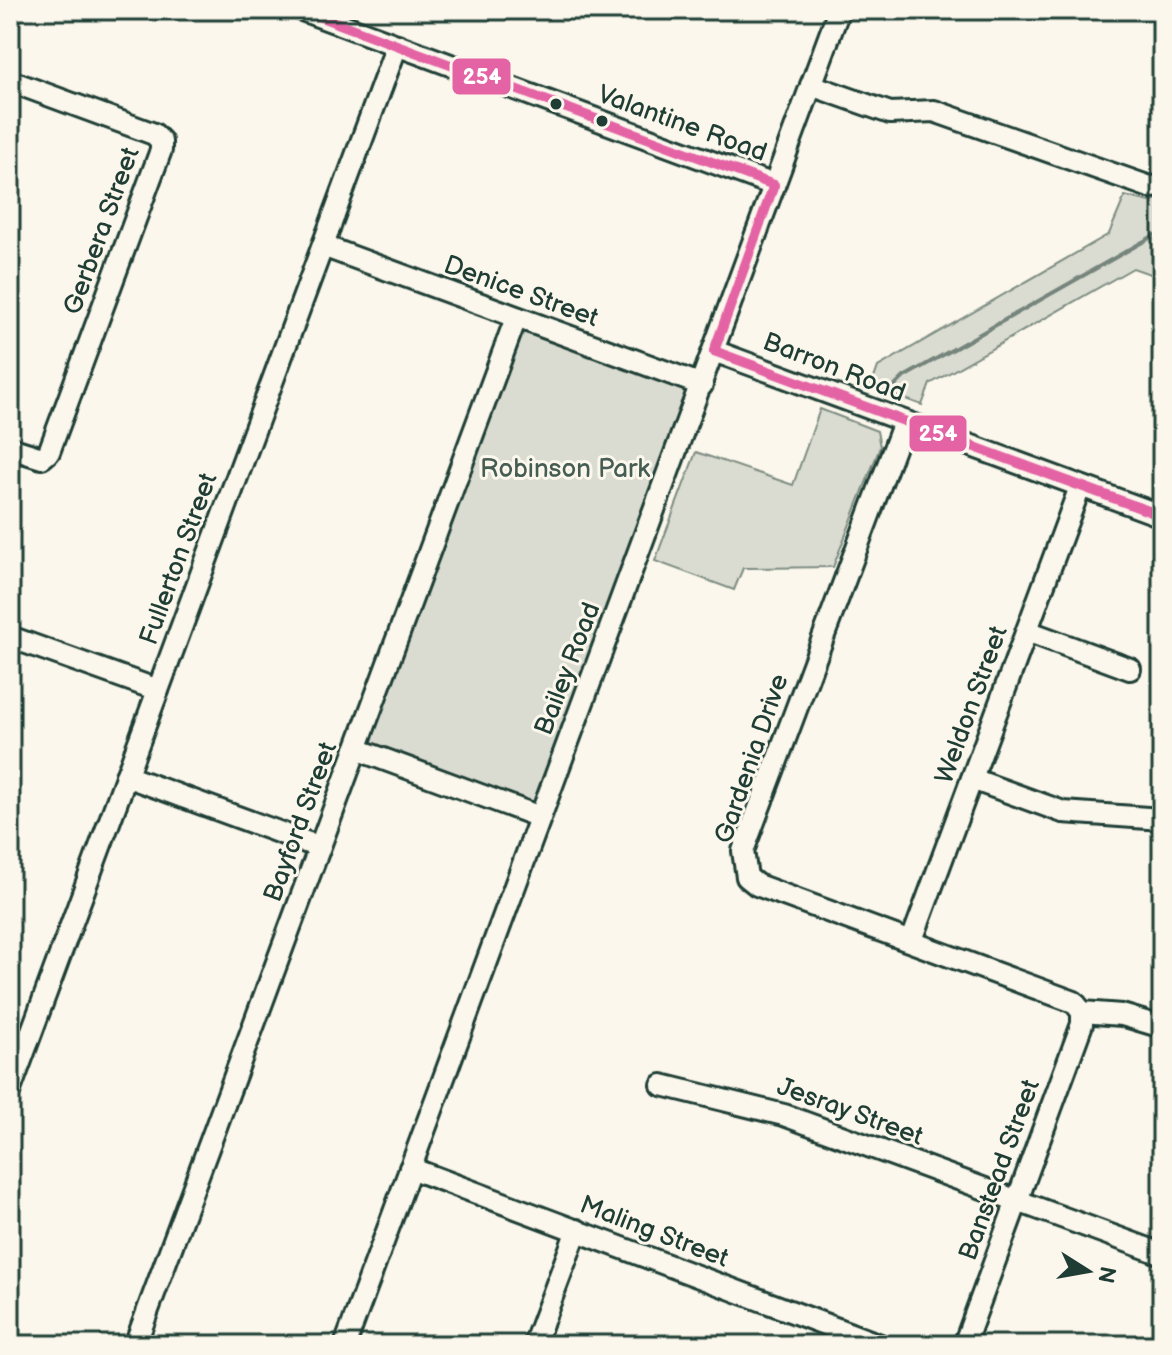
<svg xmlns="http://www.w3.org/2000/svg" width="1172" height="1355" viewBox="0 0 1172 1355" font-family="'Balsamiq Sans',sans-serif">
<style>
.green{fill:#dbdcd1;stroke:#7d8c82;stroke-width:2}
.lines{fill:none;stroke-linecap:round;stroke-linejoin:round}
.stream{stroke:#74847b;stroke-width:4}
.minor-casing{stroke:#1f3d34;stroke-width:26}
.minor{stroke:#fbf7ec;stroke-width:20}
.bus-1-casing{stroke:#fbf7ec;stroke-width:16}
.bus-1{stroke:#e463a4;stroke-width:10}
.bus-dot{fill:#1f3d34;stroke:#fbf7ec;stroke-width:3}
.labels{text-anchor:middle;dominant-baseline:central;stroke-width:6;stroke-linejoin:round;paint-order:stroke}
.street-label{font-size:26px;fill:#1f3d34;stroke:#fbf7ec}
.park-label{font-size:26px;fill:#455d53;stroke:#fbf7ec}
.line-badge{stroke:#fbf7ec;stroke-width:3}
.badge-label{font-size:22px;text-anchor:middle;font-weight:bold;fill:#fff}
</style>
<rect width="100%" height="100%" fill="#fbf7ec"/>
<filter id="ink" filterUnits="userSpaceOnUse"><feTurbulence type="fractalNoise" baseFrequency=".0125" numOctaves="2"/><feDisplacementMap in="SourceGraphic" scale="16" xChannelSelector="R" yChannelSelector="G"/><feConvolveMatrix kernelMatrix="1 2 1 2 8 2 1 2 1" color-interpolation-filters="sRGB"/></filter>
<g filter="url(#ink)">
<g class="green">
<path d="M1125 196 1150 202 1162 197V278L1133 268 930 384 922 405 871 387 878 367 1109 234Z"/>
<path d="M516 318 702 385 540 817 356 749Z"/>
<path d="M820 409 877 431 880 447 833 567 743 568 734 590 655 561 696 452 793 485Z"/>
</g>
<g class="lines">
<path class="stream" d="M889 392 904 377 1162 231"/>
<defs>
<g id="minor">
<path d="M302 10 774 185"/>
<path d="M10 81 154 134 161 141V150L49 452 42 458 10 448"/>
<path d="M811 85 890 113 934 111 1150 187 1162 186"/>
<path d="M323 246 702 385"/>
<path d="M714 351 1162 516"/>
<path d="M904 422 743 851 747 877 757 885 1074 1002 1082 1012 1122 1015 1162 1027"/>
<path d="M1027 631 1130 669"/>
<path d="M10 637 158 690"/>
<path d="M356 749 540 817"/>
<path d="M126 776 319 847"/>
<path d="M972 779 1063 812 1162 819"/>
<path d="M912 940 1080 487"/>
<path d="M662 1085 784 1115 1162 1254"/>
<path d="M10 1090 397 45"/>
<path d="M410 1168 880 1345"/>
<path d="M135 1345 516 318"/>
<path d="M345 1345 839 10"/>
<path d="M534 1345 577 1230"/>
<path d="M964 1345 1082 1024V1012"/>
</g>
</defs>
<use href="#minor" class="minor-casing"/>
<use href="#minor" class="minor"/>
<defs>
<g id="bus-1">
<path d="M302 10 774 185"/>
<path d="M714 351 1162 516"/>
<path d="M714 351 774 185"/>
</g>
</defs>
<use href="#bus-1" class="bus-1-casing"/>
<use href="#bus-1" class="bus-1"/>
</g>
</g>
<g class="bus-dot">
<circle cx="556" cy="104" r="7"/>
<circle cx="602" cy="121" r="7"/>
</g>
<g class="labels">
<g class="street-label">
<text transform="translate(682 124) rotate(20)">Valantine Road</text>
<text transform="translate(102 231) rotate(-70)">Gerbera Street</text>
<text transform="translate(521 292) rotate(20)">Denice Street</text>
<text transform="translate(834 368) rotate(21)">Barron Road</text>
<text transform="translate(179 559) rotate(-70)">Fullerton Street</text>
<text transform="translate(568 669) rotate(-69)">Bailey Road</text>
<text transform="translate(972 705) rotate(-70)">Weldon Street</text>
<text transform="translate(752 759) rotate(-71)">Gardenia Drive</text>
<text transform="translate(301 822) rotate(-70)">Bayford Street</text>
<text transform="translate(850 1112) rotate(20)">Jesray Street</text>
<text transform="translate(1000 1170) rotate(-70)">Banstead Street</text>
<text transform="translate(654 1232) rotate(21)">Maling Street</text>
</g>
<g class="park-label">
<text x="565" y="469">Robinson Park</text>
</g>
</g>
<g class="line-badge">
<rect x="451" y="57" width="61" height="39" rx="8" fill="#e463a4"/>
<rect x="908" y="414" width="60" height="39" rx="8" fill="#e463a4"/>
</g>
<g class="badge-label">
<text x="482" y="84">254</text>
<text x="938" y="441">254</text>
</g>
<rect width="1172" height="1355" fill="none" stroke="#fbf7ec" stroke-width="40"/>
<rect x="20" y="20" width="1132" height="1315" fill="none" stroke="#1f3d34" stroke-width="3" filter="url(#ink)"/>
<g transform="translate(1088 1271) rotate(101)" stroke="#fbf7ec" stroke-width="6" paint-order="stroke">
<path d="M0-6L14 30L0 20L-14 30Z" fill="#1f3d34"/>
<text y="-12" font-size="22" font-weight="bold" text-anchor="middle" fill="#1f3d34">N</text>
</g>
</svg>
